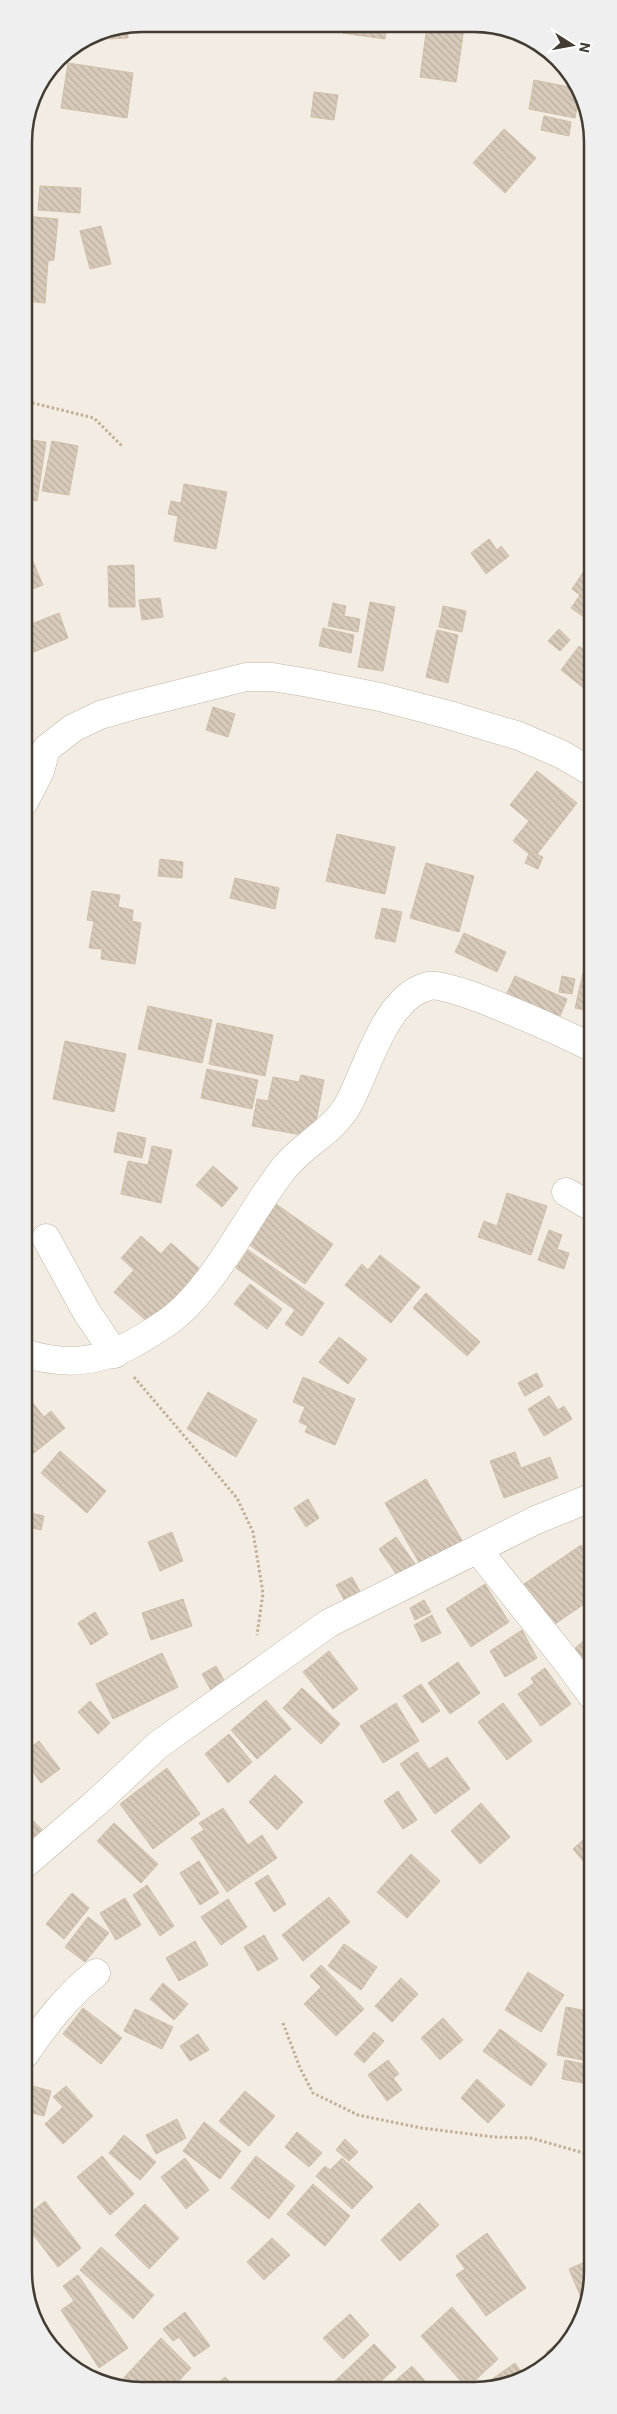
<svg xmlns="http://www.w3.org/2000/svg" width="617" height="2414" viewBox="0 0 617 2414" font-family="Roboto,sans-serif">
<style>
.building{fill:url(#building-back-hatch);stroke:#cfbfa9}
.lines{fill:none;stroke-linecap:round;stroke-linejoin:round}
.minor-casing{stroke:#c0b7a7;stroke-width:29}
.path{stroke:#c0af94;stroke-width:3;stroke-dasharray:2.5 2.5;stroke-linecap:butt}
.minor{stroke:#fff;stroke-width:28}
.rim{fill:none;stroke:#433c32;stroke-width:2.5}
</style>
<defs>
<pattern id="building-back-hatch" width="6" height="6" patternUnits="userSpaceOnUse" patternTransform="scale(1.25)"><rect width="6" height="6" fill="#d7caba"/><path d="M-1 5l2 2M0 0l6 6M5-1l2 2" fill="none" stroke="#baaea0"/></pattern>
</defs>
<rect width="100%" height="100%" fill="#f2ece2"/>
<g class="building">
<path d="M343 25H387L385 39 342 33Z"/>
<path d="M427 26 464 28 456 82 420 77Z"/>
<path d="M127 27 128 38 107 39 106 31Z"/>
<path d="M68 63 133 73 127 118 61 108Z"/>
<path d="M534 80 574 88 579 98 575 118 529 109Z"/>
<path d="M314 92 338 95 334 120 311 117Z"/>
<path d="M544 116 571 122 569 136 541 130Z"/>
<path d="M504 129 536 158 505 193 473 163Z"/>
<path d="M40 186 81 188 80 213 38 210Z"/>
<path d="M24 216 58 219 54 260 48 261 45 303 24 301Z"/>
<path d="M101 226 111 264 90 269 80 231Z"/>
<path d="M24 439 46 442 37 501 24 498Z"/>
<path d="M52 441 78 446 69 495 42 491Z"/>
<path d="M184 484 227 492 216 549 174 541 178 516 168 514 171 501 181 503Z"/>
<path d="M592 489V503L585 495Z"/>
<path d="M489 539 497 550 501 546 509 556 486 574 471 553Z"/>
<path d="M31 557 43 585 24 592V560Z"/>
<path d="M592 559V623L571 608 580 595 572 589Z"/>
<path d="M134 565 135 607H109L108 566Z"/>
<path d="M160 598 163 617 142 620 139 600Z"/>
<path d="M370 602 395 607 383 671 358 667Z"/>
<path d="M333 603 346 606 344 616 360 619 358 632 328 626Z"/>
<path d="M443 606 466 611 462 632 439 627Z"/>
<path d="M59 613 68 638 24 656V627Z"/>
<path d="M323 628 354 635 351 653 319 646Z"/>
<path d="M559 629 570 640 560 651 548 641Z"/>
<path d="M437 630 458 635 448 683 426 677Z"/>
<path d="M579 646 592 657V689L590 693 561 670Z"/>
<path d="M213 707 235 714 228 737 206 730Z"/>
<path d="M537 771 577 803 534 858 513 841 529 821 510 805Z"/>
<path d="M337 834 395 847 385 894 326 881Z"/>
<path d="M530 851 543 857 538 869 525 863Z"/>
<path d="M160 859 183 862 182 878 158 876Z"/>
<path d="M426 863 474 876 459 932 410 918Z"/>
<path d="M235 878 279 888 275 909 230 898Z"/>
<path d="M92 891 120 895 118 907 133 910 132 921 141 923 135 964 101 959 102 949 89 948 94 921 87 920Z"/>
<path d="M382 908 402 912 395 942 375 938Z"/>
<path d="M464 933 506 952 497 972 455 952Z"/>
<path d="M585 964 593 966V1012L575 1008Z"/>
<path d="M515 976 567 999 558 1021 505 997Z"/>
<path d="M562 976 575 979 572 994 559 992Z"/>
<path d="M148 1006 212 1020 202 1063 138 1049Z"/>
<path d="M217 1023 273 1035 265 1076 209 1064Z"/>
<path d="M65 1041 126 1054 114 1112 53 1099Z"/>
<path d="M207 1069 258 1080 252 1109 201 1098Z"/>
<path d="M301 1075 324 1080 313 1137 252 1126 257 1099 268 1101 273 1077 299 1082Z"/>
<path d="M118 1132 146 1138 142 1158 114 1152Z"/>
<path d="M152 1146 172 1150 161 1203 121 1194 128 1161 148 1165Z"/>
<path d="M213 1166 238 1188 222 1207 196 1185Z"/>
<path d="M24 1175 32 1177 24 1207Z"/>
<path d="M507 1193 547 1206 531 1255 478 1237 484 1221 497 1226Z"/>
<path d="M276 1204 333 1244 305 1284 248 1244Z"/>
<path d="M549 1230 562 1235 557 1249 569 1253 564 1269 538 1260Z"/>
<path d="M141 1236 161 1254 171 1243 201 1270 152 1326 114 1292 134 1270 121 1258Z"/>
<path d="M248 1250 324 1303 302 1336 285 1324 295 1310 236 1268Z"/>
<path d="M380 1255 420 1287 391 1323 345 1285 362 1264 368 1270Z"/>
<path d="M250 1284 282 1309 267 1329 234 1304Z"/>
<path d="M426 1293 480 1342 467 1356 413 1308Z"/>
<path d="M339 1337 367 1359 348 1384 319 1362Z"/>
<path d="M537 1373 543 1386 525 1396 518 1383Z"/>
<path d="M303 1377 355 1399 335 1445 305 1432 308 1426 299 1422 305 1407 293 1402Z"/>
<path d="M208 1392 257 1420 236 1457 187 1429Z"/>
<path d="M549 1396 558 1410 564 1406 572 1419 544 1436 528 1409Z"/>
<path d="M32 1402 44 1417 51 1411 65 1428 29 1457 24 1452V1408Z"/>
<path d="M60 1451 106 1491 87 1513 41 1473Z"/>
<path d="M515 1452 521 1468 550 1457 558 1478 504 1498 490 1461Z"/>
<path d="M25 1474 30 1475 25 1497Z"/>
<path d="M426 1479 463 1542 421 1566 385 1503Z"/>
<path d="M308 1499 319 1518 306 1527 294 1508Z"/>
<path d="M26 1512 44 1516 41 1530 25 1526Z"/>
<path d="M172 1532 183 1561 160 1571 148 1542Z"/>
<path d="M396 1537 416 1565 399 1578 379 1549Z"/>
<path d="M581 1545 593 1562V1598L552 1626 524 1584Z"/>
<path d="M352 1577 362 1595 346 1603 336 1585Z"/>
<path d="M485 1584 509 1622 471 1647 446 1609Z"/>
<path d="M183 1599 192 1626 151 1640 142 1613Z"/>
<path d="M424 1600 431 1612 415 1620 410 1608Z"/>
<path d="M95 1612 108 1634 91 1645 78 1623Z"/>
<path d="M432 1615 441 1633 422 1642 414 1625Z"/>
<path d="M522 1630 537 1658 505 1677 490 1651Z"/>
<path d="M593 1633V1671L574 1649Z"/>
<path d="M329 1651 358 1689 333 1709 303 1672Z"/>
<path d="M162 1653 178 1687 113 1719 96 1684Z"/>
<path d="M458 1662 480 1693 450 1714 428 1683Z"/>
<path d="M216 1666 225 1682 211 1690 202 1674Z"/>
<path d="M545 1668 571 1704 541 1726 518 1694 534 1683 531 1678Z"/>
<path d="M421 1684 440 1711 422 1723 403 1696Z"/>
<path d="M302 1688 340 1724 321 1744 283 1708Z"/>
<path d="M266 1700 291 1729 257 1759 231 1730Z"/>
<path d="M90 1701 110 1723 98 1734 78 1712Z"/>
<path d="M396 1703 419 1741 383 1763 360 1726Z"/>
<path d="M503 1703 532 1741 507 1760 478 1722Z"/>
<path d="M229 1734 252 1762 228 1783 205 1754Z"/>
<path d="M39 1741 60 1769 41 1783 25 1761V1752Z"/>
<path d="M417 1752 429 1769 447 1757 470 1789 435 1814 400 1764Z"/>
<path d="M167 1768 200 1814 153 1849 120 1804Z"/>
<path d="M275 1775 303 1802 277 1830 249 1802Z"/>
<path d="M398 1791 417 1820 403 1829 384 1801Z"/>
<path d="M481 1803 510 1837 480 1864 451 1831Z"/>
<path d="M223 1808 248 1845 262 1835 277 1858 227 1892 191 1838 204 1830 199 1823Z"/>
<path d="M25 1812 43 1831 29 1846 25 1841Z"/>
<path d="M114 1823 158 1864 141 1883 97 1841Z"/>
<path d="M593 1831V1873L573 1849Z"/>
<path d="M411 1854 440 1881 407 1918 377 1892Z"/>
<path d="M199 1861 219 1893 200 1905 180 1873Z"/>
<path d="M268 1875 286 1904 274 1912 255 1883Z"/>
<path d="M147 1885 174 1926 160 1936 133 1895Z"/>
<path d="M72 1893 89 1908 64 1939 46 1924Z"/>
<path d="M329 1897 350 1922 303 1961 282 1935Z"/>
<path d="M125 1898 141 1925 116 1940 100 1913Z"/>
<path d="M228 1899 247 1927 221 1945 201 1917Z"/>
<path d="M88 1917 109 1933 85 1962 65 1947Z"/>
<path d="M264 1935 278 1959 258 1971 244 1947Z"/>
<path d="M195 1941 208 1965 179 1981 166 1958Z"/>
<path d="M344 1944 377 1967 361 1990 328 1966Z"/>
<path d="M321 1965 364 2009 336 2036 304 2004 321 1987 310 1976Z"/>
<path d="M528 1972 564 1995 541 2032 505 2010Z"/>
<path d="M401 1978 418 1994 392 2022 375 2006Z"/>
<path d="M163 1983 188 2004 174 2020 150 1999Z"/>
<path d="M566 2007 593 2012V2062L557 2055Z"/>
<path d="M83 2008 122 2038 101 2064 63 2034Z"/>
<path d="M135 2009 173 2027 162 2049 124 2031Z"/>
<path d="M443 2018 463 2040 440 2060 421 2038Z"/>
<path d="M500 2029 547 2064 531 2086 483 2051Z"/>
<path d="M374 2032 384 2041 364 2063 354 2054Z"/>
<path d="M198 2034 209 2050 190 2061 180 2046Z"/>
<path d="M388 2060 399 2074 393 2078 402 2090 387 2101 368 2075Z"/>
<path d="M565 2060 593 2066V2085L562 2079Z"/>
<path d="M477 2079 505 2105 488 2123 461 2098Z"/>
<path d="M25 2084 51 2091 44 2116 25 2111Z"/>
<path d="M66 2086 93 2116 63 2144 45 2124 63 2107 53 2097Z"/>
<path d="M245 2091 275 2116 249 2146 219 2121Z"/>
<path d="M177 2119 186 2138 156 2154 146 2135Z"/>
<path d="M204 2122 241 2151 220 2179 183 2151Z"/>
<path d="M297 2132 322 2153 309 2167 285 2147Z"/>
<path d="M124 2135 156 2162 140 2180 109 2153Z"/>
<path d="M345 2139 358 2152 349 2161 336 2150Z"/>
<path d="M102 2156 134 2194 110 2215 77 2177Z"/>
<path d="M256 2156 295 2186 269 2219 231 2188Z"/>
<path d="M185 2158 209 2190 186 2209 161 2177Z"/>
<path d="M342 2158 373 2187 352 2209 316 2176 325 2166 330 2170Z"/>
<path d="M313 2184 350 2216 325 2246 287 2214Z"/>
<path d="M45 2201 81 2248 58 2267 25 2224V2217Z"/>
<path d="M419 2203 439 2225 400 2261 381 2240Z"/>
<path d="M145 2204 179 2238 149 2269 115 2235Z"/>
<path d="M487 2233 526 2288 486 2316 456 2275 465 2269 456 2256Z"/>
<path d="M272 2238 290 2255 264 2280 247 2262Z"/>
<path d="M101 2247 154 2295 133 2319 80 2270Z"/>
<path d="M589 2260 593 2269V2279L589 2297 582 2300 569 2269Z"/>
<path d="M78 2275 128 2348 99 2368 61 2310 74 2301 63 2286Z"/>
<path d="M452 2307 498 2359 467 2388 421 2336Z"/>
<path d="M185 2312 210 2346 194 2357 179 2337 173 2341 163 2329Z"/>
<path d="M350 2314 369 2335 343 2359 323 2338Z"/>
<path d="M568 2335 571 2338 563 2350 551 2360 546 2352Z"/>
<path d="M161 2338 191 2368 172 2388H120L117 2385Z"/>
<path d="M374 2344 396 2367 373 2389H340L334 2382Z"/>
<path d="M515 2363 525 2377 490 2389H478Z"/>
<path d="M412 2366 432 2389H386Z"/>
<path d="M225 2377 235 2388H212Z"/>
</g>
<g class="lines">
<defs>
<g id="minor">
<path d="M24 802 40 771 46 749 73 728 100 715 135 705 246 677H272L309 683 380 697 449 715 519 736 561 754 592 772"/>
<path d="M566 1192 593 1208"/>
<path d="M46 1238 86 1311 115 1354"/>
<path d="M24 1353C64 1366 99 1363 134 1343 148 1335 161 1327 173 1318 217 1283 249 1212 285 1167 305 1143 334 1131 349 1103 368 1068 385 996 429 986 451 981 567 1035 593 1048"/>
<path d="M478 1550 565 1659 593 1697"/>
<path d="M25 1864 96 1803 158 1745 329 1623 536 1520 593 1497"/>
<path d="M25 2054C46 2023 67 1996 96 1973"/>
</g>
</defs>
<use href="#minor" class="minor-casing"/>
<g class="path">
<path d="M24 397 33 403 94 418 123 447"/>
<path d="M134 1377 237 1498 253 1532 263 1593 257 1635"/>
<path d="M283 2023 300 2068 313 2093 358 2115 422 2128 494 2137 531 2138 584 2153H593"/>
</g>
<use href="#minor" class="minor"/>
</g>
<path d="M0 0H617V2414H0ZM142 32H474A110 110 0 0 1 584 142V2272A110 110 0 0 1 474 2382H142A110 110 0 0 1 32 2272V142A110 110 0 0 1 142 32Z" fill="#f0efef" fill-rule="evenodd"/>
<path class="rim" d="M142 32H474A110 110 0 0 1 584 142V2272A110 110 0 0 1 474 2382H142A110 110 0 0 1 32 2272V142A110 110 0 0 1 142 32Z"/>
<g transform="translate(572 45) rotate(101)" stroke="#ffffff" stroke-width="4" paint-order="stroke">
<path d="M0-4L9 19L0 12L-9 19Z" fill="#433c32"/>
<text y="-8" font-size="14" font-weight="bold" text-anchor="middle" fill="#433c32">N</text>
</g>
</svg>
